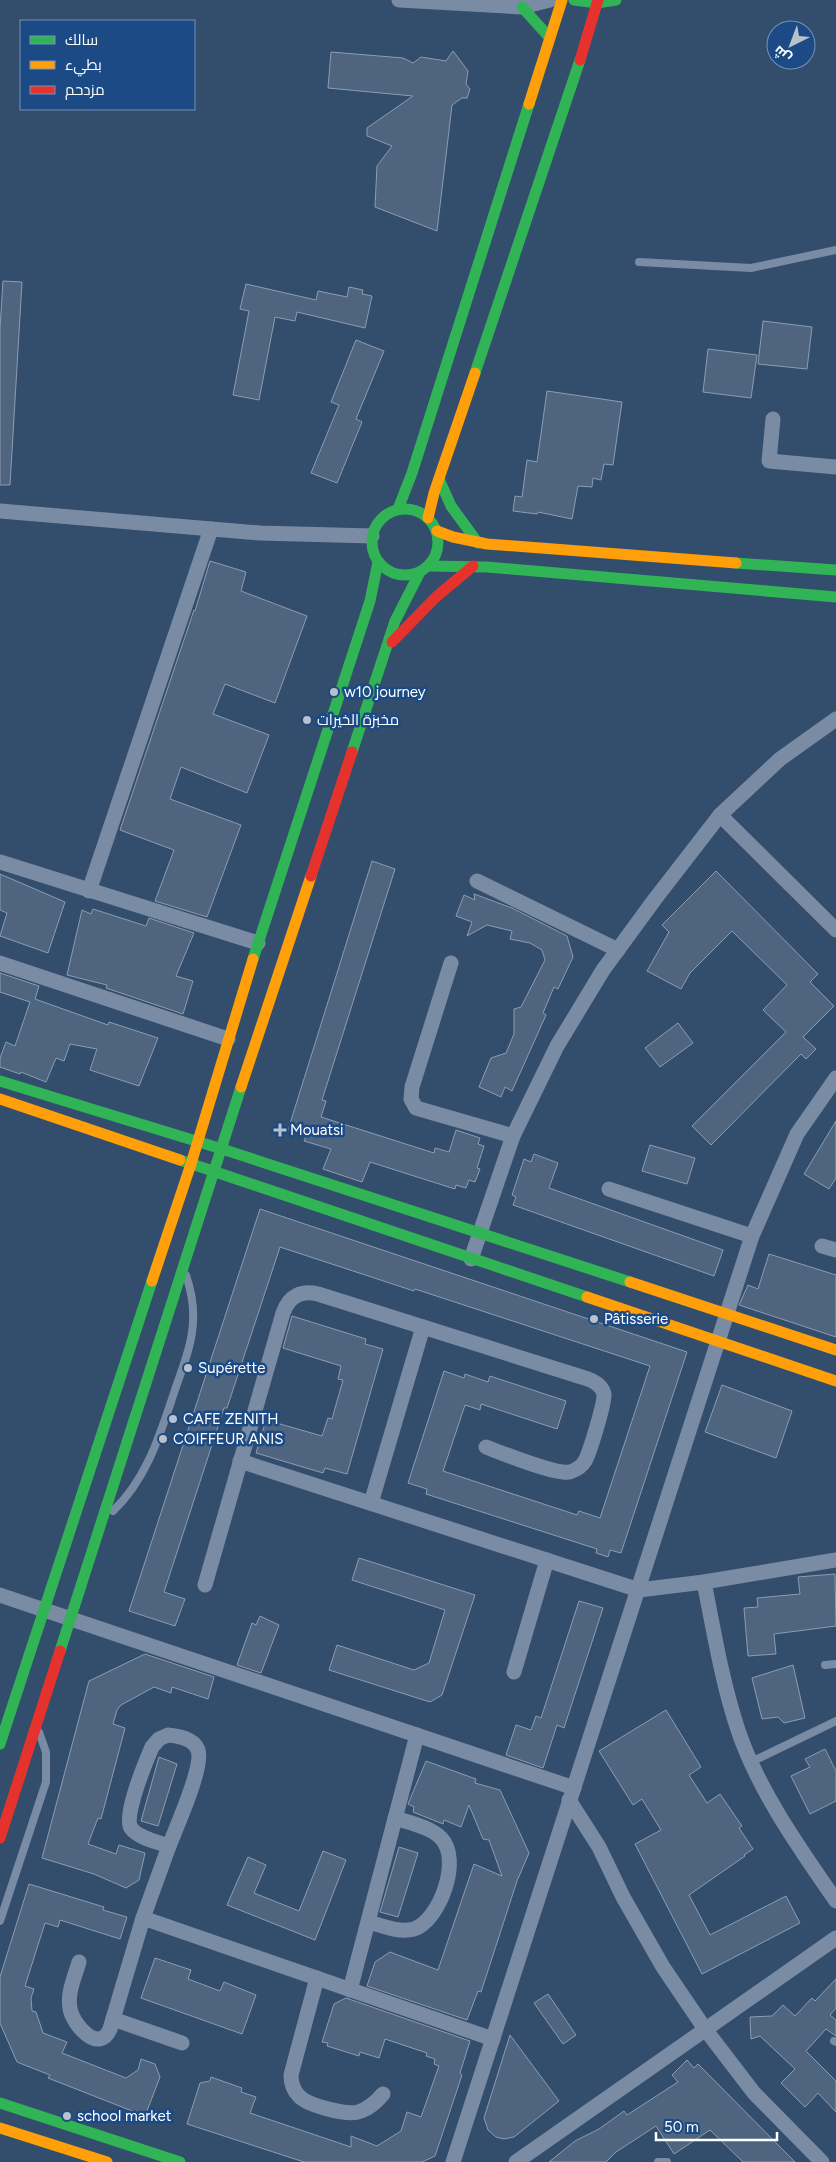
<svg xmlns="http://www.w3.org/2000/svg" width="836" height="2162" viewBox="0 0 836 2162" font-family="Figtree,Cairo,sans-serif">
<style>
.building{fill:#4f647e;stroke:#8d9db1}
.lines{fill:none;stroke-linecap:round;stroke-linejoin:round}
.lane{stroke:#7a8ca3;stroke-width:8}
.street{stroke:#7a8ca3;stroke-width:15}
.fast{stroke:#30b455;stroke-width:11}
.slow{stroke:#ff9f0a;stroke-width:11}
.jam{stroke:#e5322d;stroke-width:11}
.poi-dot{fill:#b8c1cc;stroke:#1b4a85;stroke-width:2}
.labels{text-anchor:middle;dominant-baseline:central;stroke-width:5;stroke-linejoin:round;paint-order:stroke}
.poi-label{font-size:15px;fill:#fff;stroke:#1b4a85;text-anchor:start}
</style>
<rect width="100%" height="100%" fill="#334d6d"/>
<g class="building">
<path d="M453 51 468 71 466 84 470 89 467 98H462L452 105 437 231 375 207 377 166 392 146 367 136V128L413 96 328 88 331 52 403 58 413 63 421 57 446 61Z"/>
<path d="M3 281 22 282 10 485H0V328Z"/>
<path d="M246 284 316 300 318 291 347 297 349 287 363 290 362 294 372 296 365 328 297 312 295 321 275 317 259 400 233 395 249 311 240 309Z"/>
<path d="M763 321 812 327 807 369 758 364Z"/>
<path d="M356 340 384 351 356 419 362 422 337 483 311 473 339 405 331 402Z"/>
<path d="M708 349 757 355 751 398 703 392Z"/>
<path d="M547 391 622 402 613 465 604 464 601 480 593 478 592 487 578 486 572 519 538 512 537 514 513 511 515 496 522 497 527 460 537 462Z"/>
<path d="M210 561 246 572 241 591 307 616 275 703 225 684 213 714 269 735 247 793 181 767 170 799 241 825 207 917 155 901 174 850 120 830 194 610 195 611Z"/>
<path d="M372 861 395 869 322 1100 326 1101 321 1117 434 1153 435 1148 449 1152 456 1130 480 1138 478 1144 484 1146 477 1168 480 1169 475 1182 469 1180 466 1188 456 1185 455 1189 370 1162 362 1182 323 1169 331 1149 304 1141 306 1136 288 1130Z"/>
<path d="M716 871 818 974 810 982 834 1006 803 1037 816 1049 806 1059 801 1054 711 1145 692 1126 786 1032 763 1010 787 985 732 931 690 973 681 989 647 971 669 932 662 925Z"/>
<path d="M0 874 65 902 48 953 0 936 7 913 0 910Z"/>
<path d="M474 894 512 908 567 936 573 957 558 989 554 987 543 1013 546 1015 512 1091 505 1087 501 1097 479 1087 491 1058 506 1053 514 1034V1009L521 1007 545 960 542 950 530 943 510 939 512 931 487 925 467 936 472 922 456 916 464 895 475 900Z"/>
<path d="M93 909 146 926 149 918 194 933 176 976 193 981 183 1014 106 988 107 985 67 975 82 910 91 914Z"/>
<path d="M0 973 39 986 35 999 108 1025 109 1022 158 1038 139 1086 90 1070 97 1049 70 1044 64 1061 56 1058 46 1082 21 1072 20 1074 0 1067V1058L6 1042 15 1046 30 1002 0 992Z"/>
<path d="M678 1023 693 1043 660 1067 645 1048Z"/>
<path d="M836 1121V1178L829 1189 804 1174Z"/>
<path d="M650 1145 695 1158 687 1184 642 1171Z"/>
<path d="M534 1154 558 1163 549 1188 723 1250 714 1276 513 1205 516 1197 512 1195 524 1159 531 1162Z"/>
<path d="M260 1209 687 1352 621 1553 610 1550 608 1557 596 1553 597 1549 426 1494 427 1489 408 1483 444 1371 464 1378 465 1374 488 1382 490 1376 566 1401 557 1429 481 1404 480 1410 465 1405 443 1471 577 1515 579 1511 600 1518 650 1366 415 1289 414 1291 280 1247 227 1408H224L164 1592 185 1599 175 1626 129 1611Z"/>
<path d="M769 1254 836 1275V1337L739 1305 748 1285 758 1289Z"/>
<path d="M292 1316 366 1339 365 1344 383 1349 347 1474 325 1468 323 1473 256 1453 266 1420 322 1436 328 1418 332 1419 343 1380 338 1379 341 1366 283 1348Z"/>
<path d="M722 1385 792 1411 776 1458 705 1432Z"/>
<path d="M359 1558 475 1595 442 1695 430 1702 329 1670 337 1645 414 1670 429 1663 445 1610 352 1580Z"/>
<path d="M835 1574 836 1626 774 1634 776 1654 748 1656 744 1608 758 1607 757 1598 800 1594 798 1577Z"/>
<path d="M579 1601 603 1608 564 1728 557 1725 543 1768 506 1755 516 1725 531 1730 536 1716 541 1718Z"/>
<path d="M260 1616 279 1625 261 1673 237 1665 252 1623 256 1625Z"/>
<path d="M145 1654 214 1677 208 1699 172 1687 171 1693 154 1687 121 1705 117 1710 113 1724 125 1728 101 1819 98 1818 88 1844 116 1854 119 1845 145 1853 139 1880 126 1888 94 1874 42 1858 89 1681Z"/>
<path d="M793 1665 805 1718 784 1723 778 1717 762 1719 752 1678Z"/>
<path d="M666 1710 701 1767 689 1775 707 1803 720 1794 742 1826 739 1828 753 1849 744 1855 745 1856 689 1895 710 1935 786 1896 800 1923 702 1974 635 1844 661 1830 642 1799 633 1805 599 1751Z"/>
<path d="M825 1749 836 1771V1801L810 1814 791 1776 810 1767 805 1759Z"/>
<path d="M159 1757 177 1764 158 1826 141 1821Z"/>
<path d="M426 1761 476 1779 475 1783 500 1790 529 1853 517 1881 481 1992 478 1991 467 2020 367 1986 375 1962 390 1952 438 1970 474 1864 502 1876 489 1840 483 1839 469 1805 461 1827 444 1820 443 1824 413 1812 414 1807 408 1804Z"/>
<path d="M399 1847 418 1853 398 1917 380 1912Z"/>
<path d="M323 1851 346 1860 315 1940 227 1905 248 1857 266 1865 254 1893 299 1911Z"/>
<path d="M29 1884 104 1907 103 1910 127 1917 120 1939 60 1920 58 1927 45 1923 25 1986 34 1989 31 1998 32 2011 36 2012 43 2033 67 2042 62 2053 126 2078 138 2070 141 2059 155 2064 160 2077 145 2116 48 2078 50 2075 17 2062 0 2023V1977Z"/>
<path d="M155 1958 191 1970 188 1979 220 1991 224 1982 256 1995 242 2034 141 1998Z"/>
<path d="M836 1979V2008L830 2015 836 2020V2036L826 2029 806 2051 836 2081V2112L818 2093 805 2107 781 2083 795 2069 760 2036 751 2039 750 2017 772 2016 783 2005 795 2016 812 1998 815 2001Z"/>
<path d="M548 1994 576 2035 563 2044 534 2003Z"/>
<path d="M346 1998 470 2041 460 2073 462 2075 435 2156 422 2162H304L187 2124 200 2083 210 2081 211 2077 242 2088 241 2092 256 2097 250 2113 351 2147V2136L377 2146 401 2131 407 2112 421 2117 439 2066 434 2064 435 2059 426 2056 427 2053 385 2039 379 2058 360 2052 359 2056 327 2046 328 2043 322 2042 334 2004Z"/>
<path d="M510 2035 559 2101 514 2137 504 2139 496 2137 488 2130 484 2118Z"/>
<path d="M687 2060 694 2068 698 2064 795 2162H743L710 2130 674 2154 656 2126 616 2152 606 2162H549L575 2141 599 2129 624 2111 627 2115 678 2082 672 2075Z"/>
</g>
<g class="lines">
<g class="lane">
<path d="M639 262 751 268 836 250"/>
<path d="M113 1511C148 1478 161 1431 176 1387 182 1369 190 1350 192 1332 195 1313 192 1293 186 1275"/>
<path d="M825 1665 836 1664"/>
<path d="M751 1762 836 1721"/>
<path d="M0 1921 46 1782V1752L39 1732"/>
<path d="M834 2041 836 2042"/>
<path d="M658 2162H667"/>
</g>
<g class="street">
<path d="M399 0 522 7 550 0"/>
<path d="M773 419 769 461 836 467"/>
<path d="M0 511 260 533 372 536"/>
<path d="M720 815 836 930"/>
<path d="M0 862 258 943"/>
<path d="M477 881 618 950"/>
<path d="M89 891 211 529"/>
<path d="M0 963 228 1039"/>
<path d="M451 963 412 1087 411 1099 416 1108 513 1136"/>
<path d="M609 1189 752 1236"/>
<path d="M822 1246 836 1250"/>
<path d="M471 1259 513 1136 557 1046 603 970 655 899 720 815 780 759 836 719"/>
<path d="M240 1461 639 1590 704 1582 836 1560"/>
<path d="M371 1503 423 1327"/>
<path d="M704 1582C714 1632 722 1682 738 1730 758 1790 800 1849 836 1901"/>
<path d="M205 1585 283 1313C289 1296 301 1290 318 1294L588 1379C596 1382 602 1386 604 1394 605 1402 590 1452 585 1461 582 1466 576 1470 570 1472 556 1475 502 1453 486 1447"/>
<path d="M0 1595 574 1788"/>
<path d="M514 1672 547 1560"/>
<path d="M168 1735C179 1736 194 1739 198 1750 204 1766 176 1828 169 1846 158 1842 138 1838 131 1828 123 1817 146 1761 152 1747L159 1739Z"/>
<path d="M569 1800 599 1847 623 1897 663 1967 705 2029 754 2093 822 2162"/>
<path d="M143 1918 493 2039"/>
<path d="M369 1922C383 1926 399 1933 414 1929 440 1920 462 1859 441 1838 430 1827 410 1823 395 1818"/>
<path d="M79 1962C75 1976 67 1993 70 2008 72 2024 99 2055 110 2029L143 1918 169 1846"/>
<path d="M317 1978 291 2075C291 2083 293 2090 299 2096 308 2106 346 2115 358 2112 369 2109 376 2102 383 2094"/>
<path d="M350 1990 417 1735"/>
<path d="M113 2019 182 2043"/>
<path d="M453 2162 752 1236 797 1134 836 1078"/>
<path d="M516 2162 836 1938"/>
</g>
<g class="fast">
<path d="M574 0 597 3 616 0"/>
<path d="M522 7 550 38"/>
<path d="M475 373 580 60"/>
<path d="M439 479 451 506 478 543"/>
<circle cx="405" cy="542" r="33"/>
<path d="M398 509 412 473 529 104"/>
<path d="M736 563 836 570"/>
<path d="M429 566 487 567 836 597"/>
<path d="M352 752 395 621 420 572"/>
<path d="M253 959 370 601 378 562"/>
<path d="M0 1081 222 1149 630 1282"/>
<path d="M180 1160 587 1297"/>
<path d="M60 1651 241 1087"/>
<path d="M0 1744 152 1281"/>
<path d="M0 2103 180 2162"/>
</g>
<g class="slow">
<path d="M529 104 562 0"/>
<path d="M428 518 434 493 475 373"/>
<path d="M437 531 453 537 487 544 736 563"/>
<path d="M241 1087 311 876"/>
<path d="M0 1099 180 1160"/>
<path d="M152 1281 191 1164 253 959"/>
<path d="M630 1282 836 1350"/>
<path d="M587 1297 836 1381"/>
<path d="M0 2128 107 2162"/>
</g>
<g class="jam">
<path d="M580 60 598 0"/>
<path d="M392 642 436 597 473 566"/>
<path d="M311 876 352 752"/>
<path d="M0 1838 60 1651"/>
</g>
</g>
<g class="poi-dot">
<circle cx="334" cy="692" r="5"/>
<circle cx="307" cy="720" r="5"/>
<path d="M277.5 1122.5h5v5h5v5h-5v5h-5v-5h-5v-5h5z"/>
<circle cx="594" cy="1319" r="5"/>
<circle cx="188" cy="1368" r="5"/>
<circle cx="173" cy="1419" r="5"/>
<circle cx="163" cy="1439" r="5"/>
<circle cx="67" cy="2116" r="5"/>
</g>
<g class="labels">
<g class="poi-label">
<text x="344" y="692">w10 journey</text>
<text x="317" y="720">مخبزة الخيرات</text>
<text x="290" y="1130">Mouatsi</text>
<text x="604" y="1319">Pâtisserie</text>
<text x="198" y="1368">Supérette</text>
<text x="183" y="1419">CAFE ZENITH</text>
<text x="173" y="1439">COIFFEUR ANIS</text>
<text x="77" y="2116">school market</text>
</g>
</g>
<rect x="20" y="20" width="175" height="90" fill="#1b4a85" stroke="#7692b6"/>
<rect x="30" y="36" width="25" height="8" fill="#30b455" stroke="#7692b6"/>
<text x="65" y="45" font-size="15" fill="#ffffff">سالك</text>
<rect x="30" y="61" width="25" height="8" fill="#ff9f0a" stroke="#7692b6"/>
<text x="65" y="70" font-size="15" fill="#ffffff">بطيء</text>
<rect x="30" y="86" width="25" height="8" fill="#e5322d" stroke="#7692b6"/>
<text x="65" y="95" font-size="15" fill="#ffffff">مزدحم</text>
<g transform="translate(791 45) rotate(222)"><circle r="24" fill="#1b4a85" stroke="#7692b6"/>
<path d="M0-4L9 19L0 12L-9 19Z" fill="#b8c1cc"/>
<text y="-8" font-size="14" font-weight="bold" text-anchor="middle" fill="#ffffff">ش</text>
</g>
<path d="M656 2132v8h121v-8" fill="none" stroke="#ffffff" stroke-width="2.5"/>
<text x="664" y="2132" font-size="15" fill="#ffffff" stroke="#1b4a85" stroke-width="4" paint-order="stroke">50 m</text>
</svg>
